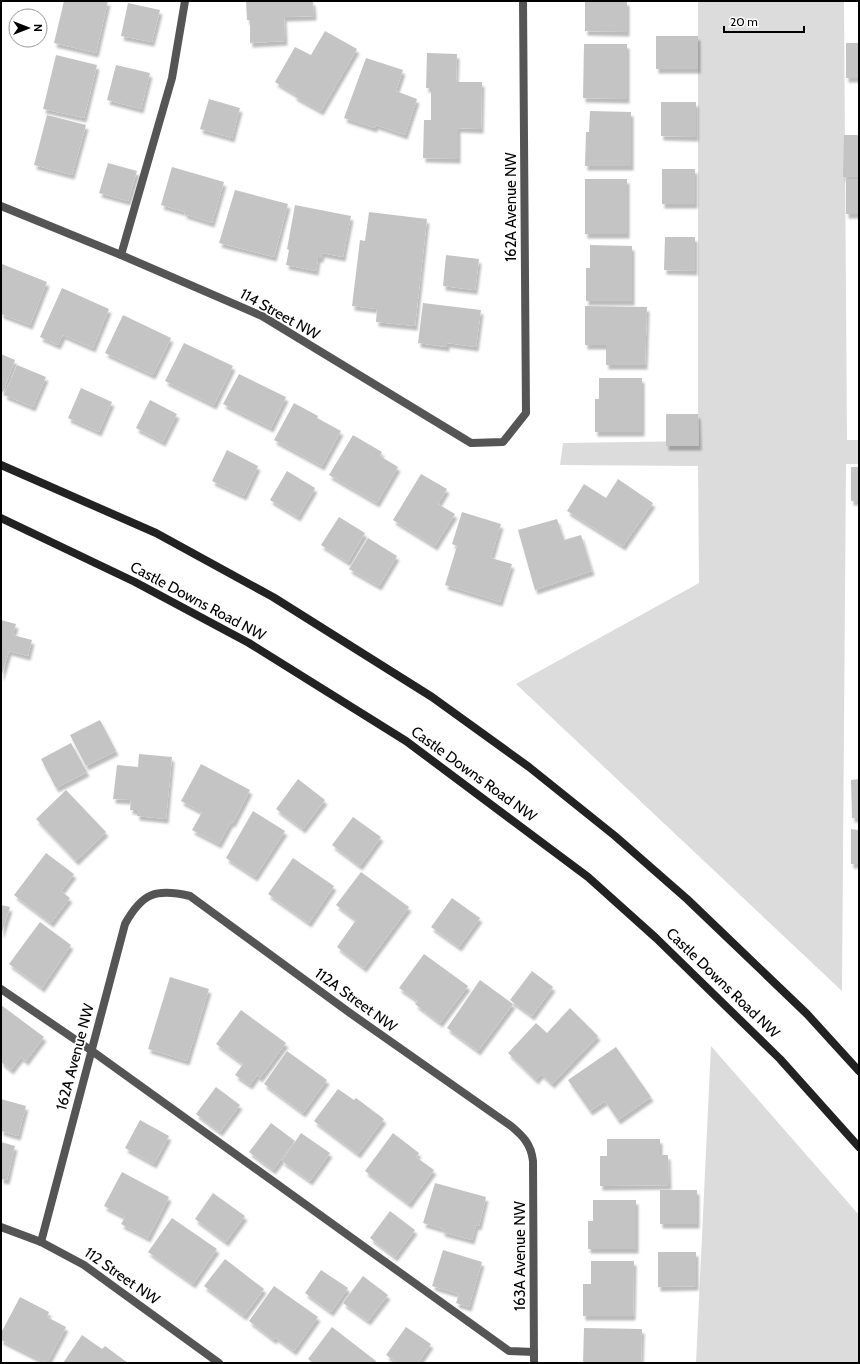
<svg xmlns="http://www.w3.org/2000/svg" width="860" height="1364" viewBox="0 0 860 1364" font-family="Cabin,sans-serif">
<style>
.green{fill:#dcdcdc}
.building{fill:#c4c4c4;filter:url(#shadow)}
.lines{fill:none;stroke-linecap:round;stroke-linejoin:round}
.lane{stroke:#555;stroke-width:8}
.street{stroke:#555;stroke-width:8}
.secondary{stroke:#222;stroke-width:8}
.labels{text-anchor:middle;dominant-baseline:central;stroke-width:3.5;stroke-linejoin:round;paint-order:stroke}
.street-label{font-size:15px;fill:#000;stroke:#fff}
</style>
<defs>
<filter id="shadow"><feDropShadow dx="2.5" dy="4.5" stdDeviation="1" flood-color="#0004"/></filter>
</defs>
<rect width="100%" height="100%" fill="#fff"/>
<g class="green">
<path d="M698 1H844L847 440H859V464H846L842 991 516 684 699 583 698 466 560 465 563 443 698 441Z"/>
<path d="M711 1046 859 1215V1363H696Z"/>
</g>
<g class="building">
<path d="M64 1H108L96 53 54 43Z"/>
<path d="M246 1H313L314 16 284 17 285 41 250 43V20H247Z"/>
<path d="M585 1H627V32L585 31Z"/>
<path d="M128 3 160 10 152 42 121 36Z"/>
<path d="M325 31 357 49 321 111 294 96 295 94 275 82 295 47 311 55Z"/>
<rect x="656" y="36" width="42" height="33"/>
<rect x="846" y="43" width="13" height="35"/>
<path d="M584 44H627V99L583 98Z"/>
<path d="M427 53 457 54 456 82H482L481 129 458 128V159L423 158 424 120H431V88H426Z"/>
<path d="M56 55 97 65 84 118 43 109Z"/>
<path d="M366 58 403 70 396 91 417 99 405 135 376 125 374 128 344 118Z"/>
<path d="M116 65 150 73 141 109 107 100Z"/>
<path d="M209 99 240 108 232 138 200 129Z"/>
<path d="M661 102H696V137L661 136Z"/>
<path d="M590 111 631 112V166H585L586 132H589Z"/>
<path d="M47 115 86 125 72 175 34 165Z"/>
<path d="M844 135H859V177H843Z"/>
<path d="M108 163 137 171 128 201 99 193Z"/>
<path d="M172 167 224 182 212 223 184 214 185 212 161 205Z"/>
<rect x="662" y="169" width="33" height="35"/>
<rect x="585" y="179" width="42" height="55"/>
<rect x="846" y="179" width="13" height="35"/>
<path d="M235 190 288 204 274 257 219 243Z"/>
<path d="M295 205 351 216 343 257 322 253 321 258H318L316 271 286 265 289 250 287 249Z"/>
<path d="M369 212 427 219 415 326 376 322 377 309 352 306 360 240 365 241Z"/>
<path d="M665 237H695V271L664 270Z"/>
<path d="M590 245 632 246V301H586V268H590Z"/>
<path d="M446 255 479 259 475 290 443 286Z"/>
<path d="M2 264 47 282 30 325 1 314Z"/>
<path d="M62 288 109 309 93 348 63 335 58 345 40 337Z"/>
<path d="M423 303 481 310 476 347 447 343V347L418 343Z"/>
<path d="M585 306 647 307 645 365H606V345H585Z"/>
<path d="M123 315 171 338 153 375 105 353Z"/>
<path d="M184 343 233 366 214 405 165 381Z"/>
<path d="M1 354 15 360 3 392 1 391Z"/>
<path d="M17 365 46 377 33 407 4 395Z"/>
<path d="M239 374 286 397 271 428 223 404Z"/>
<path d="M599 378H642V432H595V399H599Z"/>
<path d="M81 388 112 402 99 432 68 418Z"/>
<path d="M150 400 177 414 163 442 136 428Z"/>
<path d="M294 403 318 416 317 418 341 431 322 466 274 440Z"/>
<path d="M666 414H698L699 446H666Z"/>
<path d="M353 435 382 452 380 456 398 467 377 503 329 475Z"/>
<path d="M227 450 258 466 244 496 212 481Z"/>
<rect x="851" y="467" width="8" height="34"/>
<path d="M287 471 315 488 298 517 270 500Z"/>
<path d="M421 474 447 489 438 504 455 514 435 546 393 520Z"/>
<path d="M618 479 653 503 623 546 567 511 584 484 606 498Z"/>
<path d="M462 512 501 524 491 558 512 564 500 602 445 585 457 546 452 544Z"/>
<path d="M339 517 365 533 348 562 321 545Z"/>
<path d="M557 519 564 540 581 535 592 571 535 590 518 530Z"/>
<path d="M368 538 397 556 379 586 349 569Z"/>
<path d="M1 620 16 624 13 635 32 640 28 656 9 651 1 678Z"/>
<path d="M100 720 116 751 86 766 70 735Z"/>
<path d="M71 743 87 772 56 788 41 759Z"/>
<path d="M139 754 172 757 166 819 137 816V810H130L131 800 113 799 117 765 138 767Z"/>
<path d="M201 764 250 790 233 823 231 822 219 844 192 830 202 812 181 801Z"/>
<path d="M298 779 325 800 303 829 276 809Z"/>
<path d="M859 779V818H852L851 780Z"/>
<path d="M66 790 106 832 76 861 36 819Z"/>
<path d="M253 811 285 831 255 877 226 858Z"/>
<path d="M353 817 381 837 360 866 332 845Z"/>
<path d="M851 829 859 830V864H851Z"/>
<path d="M46 853 74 874 61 891 70 898 51 923 14 895Z"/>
<path d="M293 858 334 886 309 923 268 894Z"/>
<path d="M361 872 409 907 364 968 337 947 356 920 336 905Z"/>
<path d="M452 898 480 918 459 947 431 927Z"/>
<path d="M1 905 10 907 1 935Z"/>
<path d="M40 922 71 945 42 988 9 964Z"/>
<path d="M424 954 468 986 440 1023 415 1004 418 1001 399 988Z"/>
<path d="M532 971 553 987 532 1016 510 1000Z"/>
<path d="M170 977 209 989 187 1061 148 1049Z"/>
<path d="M480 980 513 1004 478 1051 447 1028Z"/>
<path d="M1 1005 44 1037 26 1061 21 1057 11 1070 1 1062Z"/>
<path d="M570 1008 598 1036 552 1084 541 1074 536 1080 508 1053 536 1023 547 1033Z"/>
<path d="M241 1010 286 1043 260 1078 257 1075 250 1085 235 1075 243 1064 216 1044Z"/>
<path d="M616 1047 651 1097 618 1120 605 1101 590 1111 568 1080Z"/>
<path d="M287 1051 327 1080 303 1113 264 1084Z"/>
<path d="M216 1087 240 1105 220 1132 196 1114Z"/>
<path d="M338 1089 354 1100 356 1098 384 1119 358 1154 314 1121Z"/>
<path d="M1 1099 26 1106 18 1136 1 1131Z"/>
<path d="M140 1120 169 1136 154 1164 125 1148Z"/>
<path d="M271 1123 295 1141 273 1170 249 1152Z"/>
<path d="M301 1133 330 1153 310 1181 282 1161Z"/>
<path d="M393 1133 419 1153 416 1157 434 1170 409 1204 365 1171Z"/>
<path d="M607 1139H660V1155H668L669 1185 600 1186V1156H607Z"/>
<path d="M1 1142 15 1146 7 1180 1 1179Z"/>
<path d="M122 1172 169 1197 148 1238 121 1224 125 1217 104 1206Z"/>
<path d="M435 1183 486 1197 479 1226 476 1225 472 1240 442 1232 443 1229 423 1223Z"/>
<rect x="660" y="1190" width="37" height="34"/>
<path d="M213 1193 245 1216 226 1242 195 1219Z"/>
<path d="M593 1200H636V1249H588V1221H593Z"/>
<path d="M390 1211 415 1230 395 1257 370 1238Z"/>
<path d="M172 1218 217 1249 193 1284 148 1252Z"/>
<path d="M443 1250 482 1262 469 1307 456 1303 459 1294 432 1286Z"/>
<path d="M658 1252H696V1286L658 1287Z"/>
<path d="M225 1259 264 1289 244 1316 204 1286Z"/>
<path d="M591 1261H634L633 1316H583V1284H591Z"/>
<path d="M321 1270 348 1288 331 1312 305 1293Z"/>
<path d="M363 1276 388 1295 368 1321 343 1303Z"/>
<path d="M274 1286 318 1317 294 1351 275 1337 274 1340 249 1321Z"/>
<path d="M20 1297 49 1312 47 1317 66 1327 47 1363 1 1340V1333Z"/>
<path d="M332 1327 376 1361 375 1363H313L308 1359Z"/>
<path d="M406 1327 431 1344 418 1363H398L386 1355Z"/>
<path d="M584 1328 642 1329 641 1363H583Z"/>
<path d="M82 1335 102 1349 105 1346 128 1363H63Z"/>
</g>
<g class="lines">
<g class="lane">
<path d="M121 255 172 78 185 1"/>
<path d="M1 989 92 1051 509 1351 534 1352"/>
</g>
<g class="street">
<path d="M1 206 121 255 262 316 471 443 503 442 526 413 523 1"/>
<path d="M1 1227 41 1242 84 1265 219 1363"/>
<path d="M41 1242 125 924C142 893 156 888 190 896L350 1013 511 1126C523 1136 531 1144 533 1161L534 1363"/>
</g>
<g class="secondary">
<path d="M1 465 156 533 273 597 432 697 529 767 615 836 687 899 807 1014 859 1071"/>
<path d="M1 518 135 582 249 643 406 741 588 877 656 938 780 1059 859 1147"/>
</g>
</g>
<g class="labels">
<g class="street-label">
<text transform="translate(511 207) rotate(-90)">162A Avenue NW</text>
<text transform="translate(280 314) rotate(29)">114 Street NW</text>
<text transform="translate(198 601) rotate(28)">Castle Downs Road NW</text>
<text transform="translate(474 774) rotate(36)">Castle Downs Road NW</text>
<text transform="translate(723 983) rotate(44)">Castle Downs Road NW</text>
<text transform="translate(356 1000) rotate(36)">112A Street NW</text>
<text transform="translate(75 1057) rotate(-75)">162A Avenue NW</text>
<text transform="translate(520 1256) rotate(-90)">163A Avenue NW</text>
<text transform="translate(122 1276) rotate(35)">112 Street NW</text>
</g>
</g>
<rect width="860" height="1364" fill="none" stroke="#000000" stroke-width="4"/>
<g transform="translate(28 28) rotate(90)"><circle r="19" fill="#ffffff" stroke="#999999"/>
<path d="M0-3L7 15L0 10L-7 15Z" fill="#000000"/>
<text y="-6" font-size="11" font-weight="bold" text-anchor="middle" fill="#000000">N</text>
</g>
<path d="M724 26v6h80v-6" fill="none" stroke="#000000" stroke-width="2"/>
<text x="730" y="26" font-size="12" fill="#000000" stroke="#ffffff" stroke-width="3" paint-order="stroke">20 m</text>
</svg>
